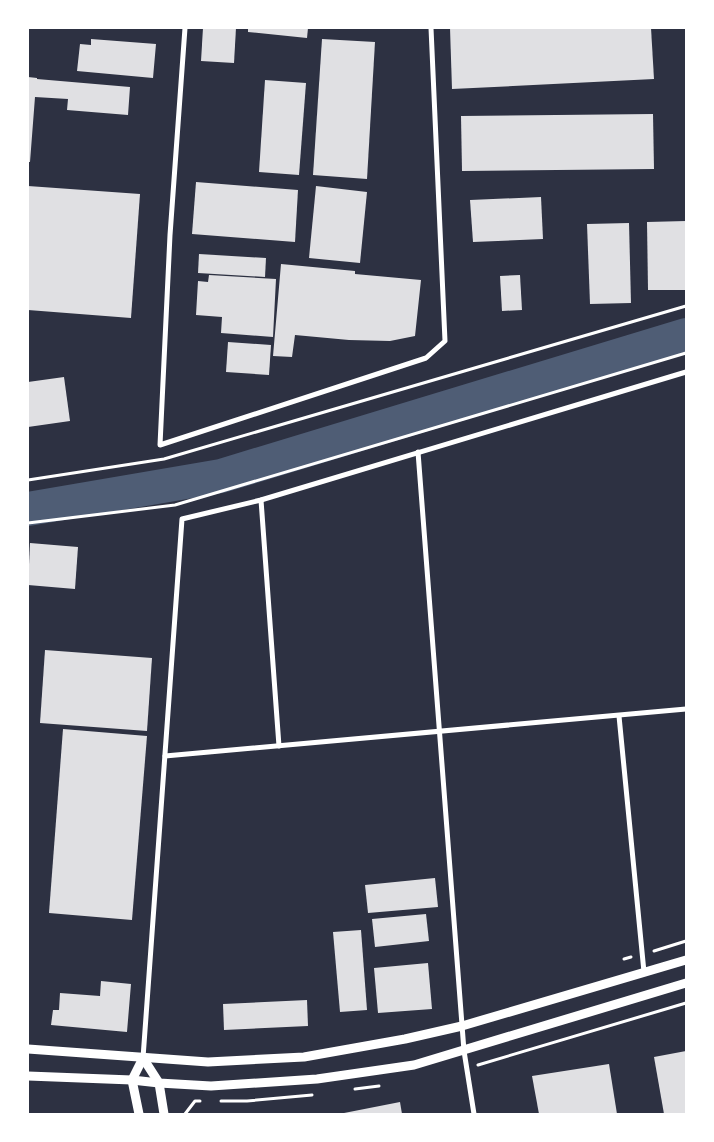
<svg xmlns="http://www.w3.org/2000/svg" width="714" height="1142" viewBox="0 0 714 1142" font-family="Bitter,serif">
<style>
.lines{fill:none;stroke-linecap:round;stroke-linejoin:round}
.river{stroke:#4f5d75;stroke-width:34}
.building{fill:#e0e0e3}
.path{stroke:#fff;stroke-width:3}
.minor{stroke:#fff;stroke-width:5}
.tertiary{stroke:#fff;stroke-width:9}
</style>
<rect width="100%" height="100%" fill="#2d3142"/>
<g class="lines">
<path class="river" d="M28 509 221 476 686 335"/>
</g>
<g class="building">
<path d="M203 28H236L234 63 201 61Z"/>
<path d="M248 28H308L307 38 248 32Z"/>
<path d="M450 28H651L654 79 452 89Z"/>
<path d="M91 39 156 44 153 78 77 71 80 44 91 45Z"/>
<path d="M322 39 375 42 367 179 313 175Z"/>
<path d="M28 77 37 78V79L130 87 128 115 67 110 68 99 35 97 30 162H28Z"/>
<path d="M265 80 306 83 299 175 259 172Z"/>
<path d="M653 114 654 169 462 171 461 116Z"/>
<path d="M196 182 298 190 295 242 192 234Z"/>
<path d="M28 186 140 194 131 318 28 310Z"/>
<path d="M316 186 367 192 360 263 309 258Z"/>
<path d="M541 197 543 239 473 242 470 200Z"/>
<path d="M686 221V290H648L647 222Z"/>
<path d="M629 223 631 303 590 304 587 224Z"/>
<path d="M199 254 266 258 265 277 198 273Z"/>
<path d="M281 264 355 271V274L421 280 415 336 390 341 349 340 295 335 292 357 273 356Z"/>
<path d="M209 275 276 279 273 337 221 333 222 317 196 315 198 281 208 282Z"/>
<path d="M520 275 522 310 502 311 500 276Z"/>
<path d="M228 342 271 345 269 375 226 372Z"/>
<path d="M64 377 70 421 28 427V382Z"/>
<path d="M30 543 78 547 75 589 28 585Z"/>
<path d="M45 650 152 658 147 731 40 723Z"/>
<path d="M63 729 147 736 132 920 49 913Z"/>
<path d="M435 878 438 907 368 913 365 885Z"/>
<path d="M426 914 429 941 375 947 372 919Z"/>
<path d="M361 930 367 1010 340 1012 333 932Z"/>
<path d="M428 963 432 1009 378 1013 374 968Z"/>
<path d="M101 981 131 984 127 1032 51 1025 53 1010H59L60 993 100 996Z"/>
<path d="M307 1000 308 1026 224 1030 223 1004Z"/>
<path d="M686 1051V1114H664L654 1057Z"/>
<path d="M609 1064 617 1114H539L532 1076Z"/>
<path d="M400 1102 402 1114H339Z"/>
</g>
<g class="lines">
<g class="path">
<path d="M28 480 164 459 686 306"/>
<path d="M28 523 175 505 686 353"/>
<path d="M654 951 686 941"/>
<path d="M624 959 631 957"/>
<path d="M478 1065 686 1003"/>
<path d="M355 1089 379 1086"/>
<path d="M221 1101H247L312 1095"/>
<path d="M185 1114 195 1101H200"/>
</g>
<g class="minor">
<path d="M185 28 170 235 160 445 426 358 445 341 431 28"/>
<path d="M418 452 464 1051 474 1114"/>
<path d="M261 500 279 746"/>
<path d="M619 716 644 972"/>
<path d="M165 756 686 709"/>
<path d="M143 1058 182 519 261 500 686 372"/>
</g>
<g class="tertiary">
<path d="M28 1049 208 1062 304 1057 405 1039 462 1026 686 960"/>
<path d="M143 1058 159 1083 164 1114"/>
<path d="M28 1076 132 1080 159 1083 211 1086 317 1079 414 1065 686 983"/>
<path d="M139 1114 132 1080 143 1058"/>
</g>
</g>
<rect width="714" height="1142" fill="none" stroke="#ffffff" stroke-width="58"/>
</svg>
